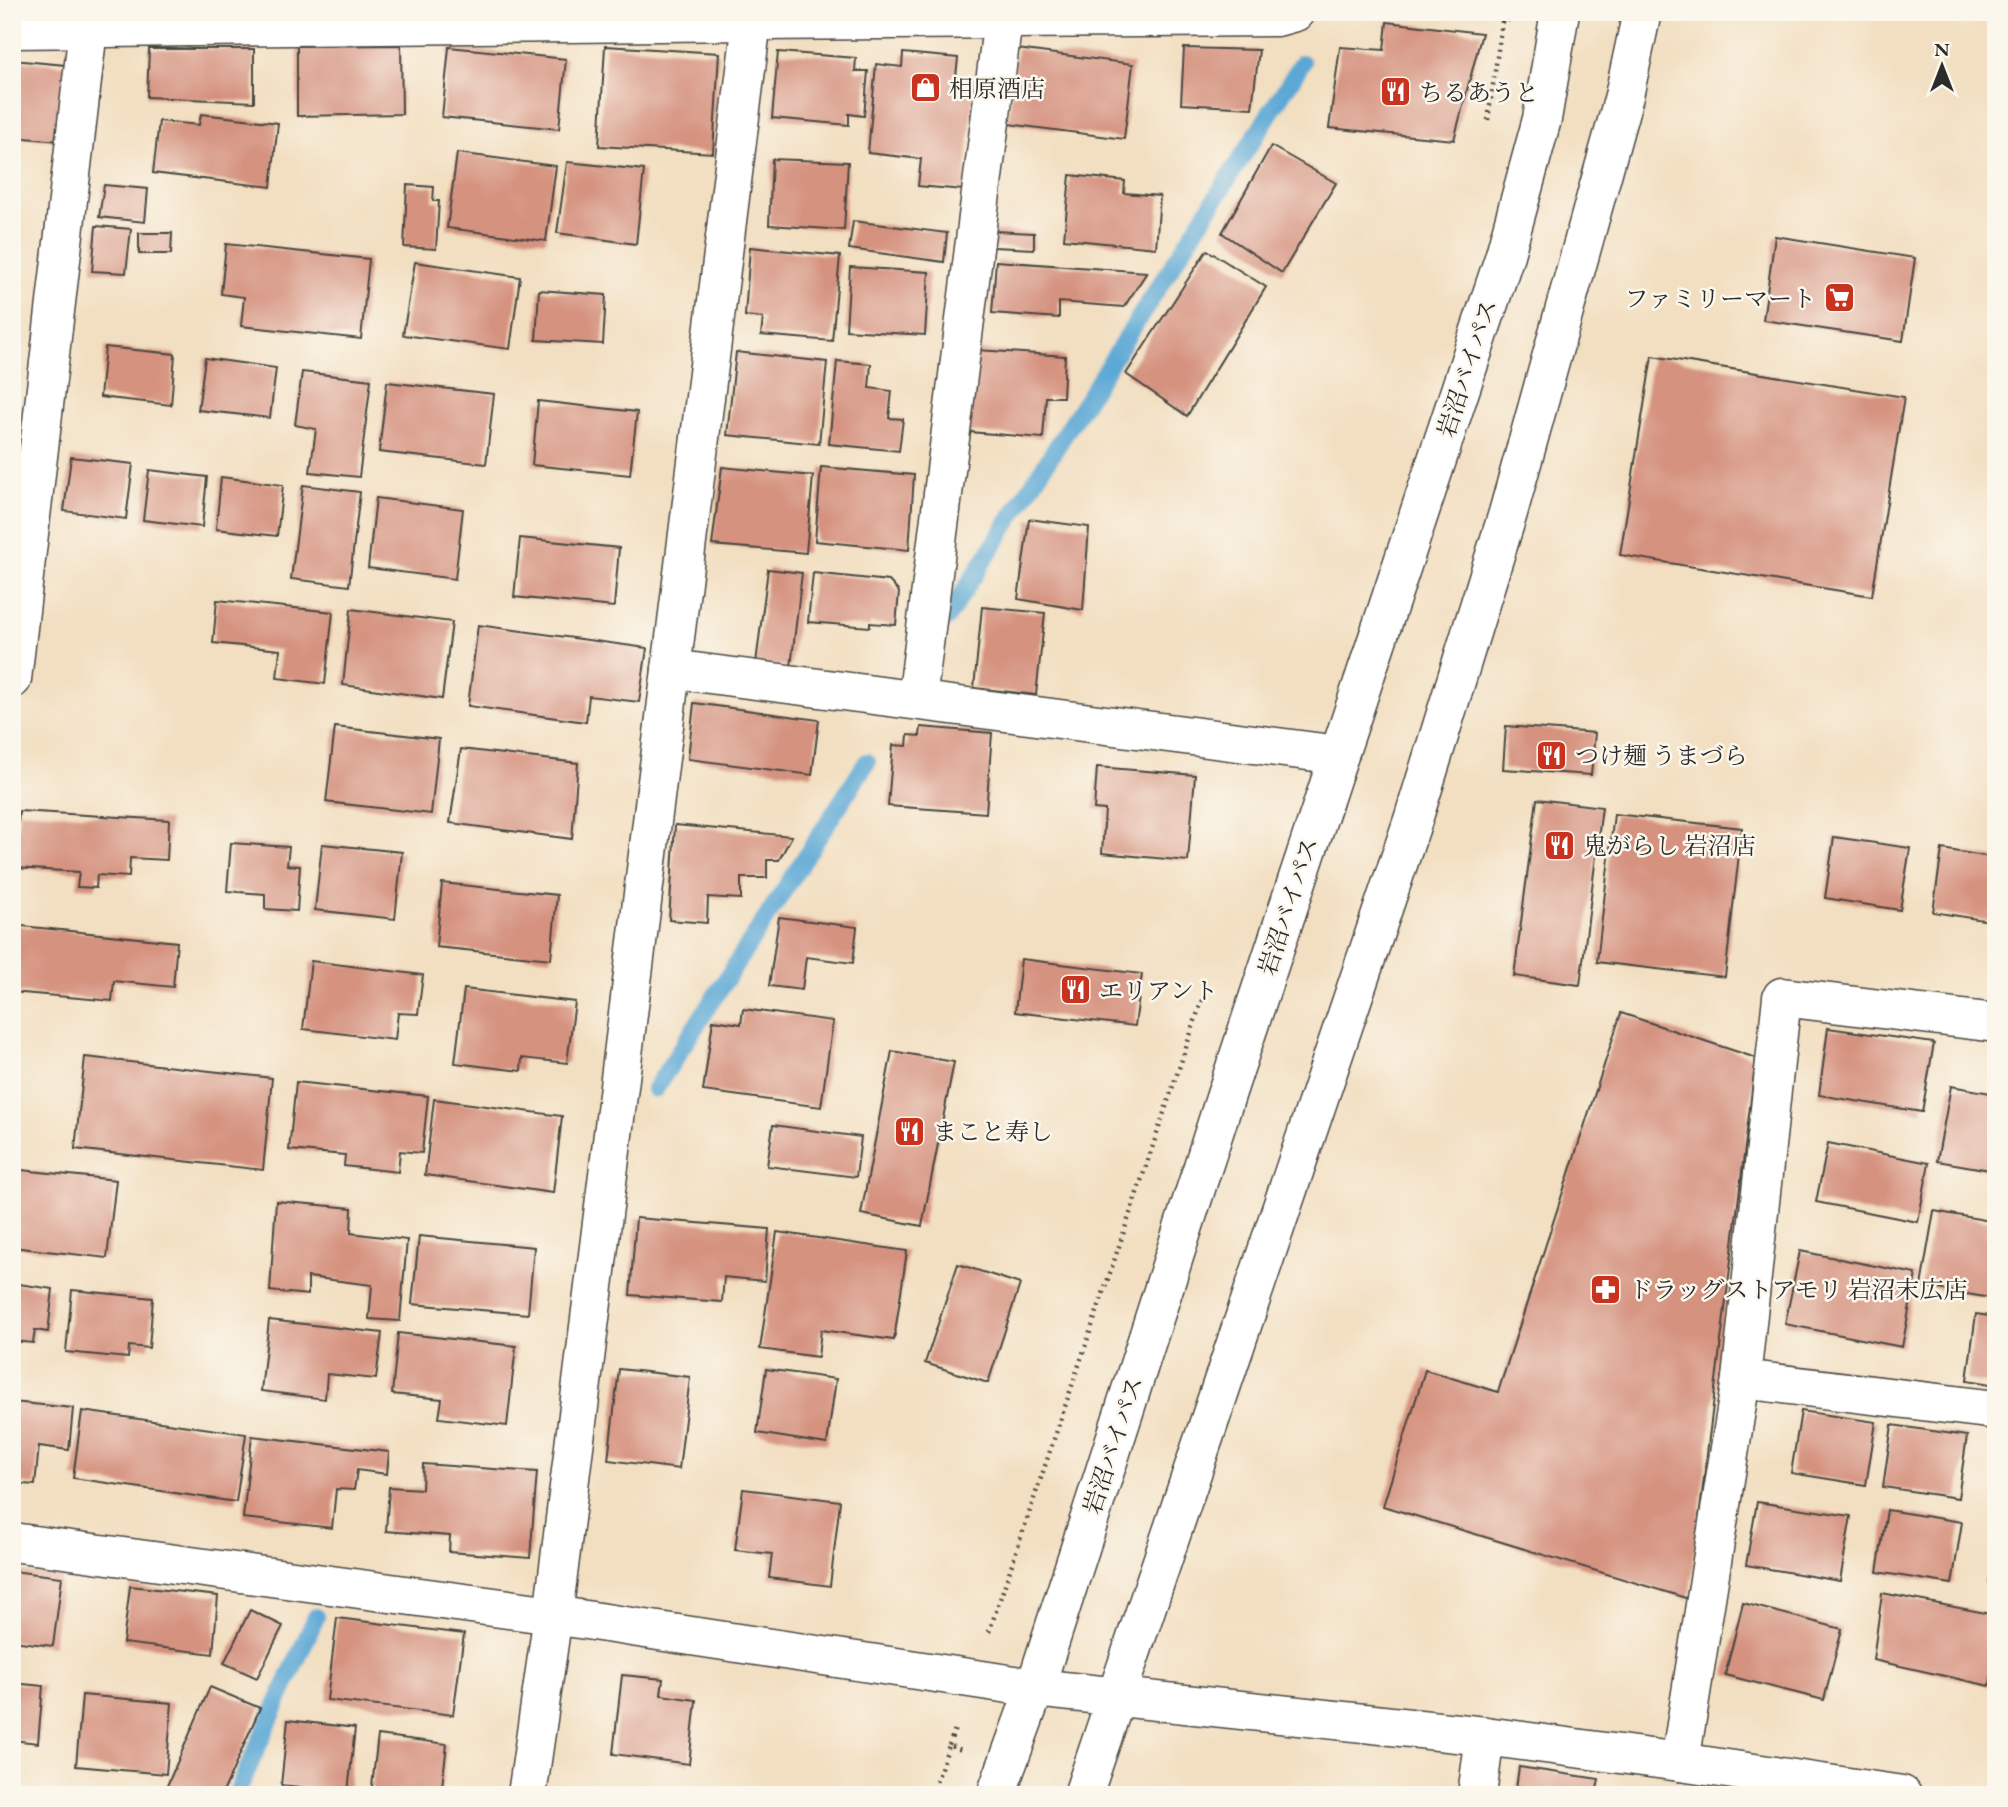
<svg xmlns="http://www.w3.org/2000/svg" width="2008" height="1807" viewBox="0 0 2008 1807" font-family="'EB Garamond','Noto Serif JP',serif">
<style>
.lines{fill:none;stroke-linecap:round;stroke-linejoin:round}
.stream{stroke:#5ca8d5;stroke-width:18}
.building{fill:#d5927f}
.minor-casing{stroke:#494641;stroke-width:41}
.highway-casing{stroke:#494641;stroke-width:41}
.path{stroke:#494641;stroke-width:4.5;stroke-dasharray:2 5;stroke-linecap:butt}
.minor{stroke:#fff;stroke-width:38}
.highway{stroke:#fff;stroke-width:38}
.labels{text-anchor:middle;dominant-baseline:central;stroke-width:5;stroke-linejoin:round;paint-order:stroke}
.poi-label{font-size:24px;fill:#2b2b2b;stroke:#fbf7ec;text-anchor:start}
.street-label{font-size:24px;fill:#2b2b2b;stroke:#fbf7ec}
</style>
<rect width="100%" height="100%" fill="#fbf7ec"/>
<filter id="ink" filterUnits="userSpaceOnUse"><feTurbulence type="fractalNoise" baseFrequency=".0143" numOctaves="2"/><feDisplacementMap in="SourceGraphic" scale="14" xChannelSelector="R" yChannelSelector="G"/><feConvolveMatrix kernelMatrix="1 2 1 2 8 2 1 2 1" color-interpolation-filters="sRGB"/></filter>
<filter id="wash" filterUnits="userSpaceOnUse"><feTurbulence type="fractalNoise" baseFrequency=".00686" numOctaves="4" result="noise"/><feDisplacementMap in="SourceGraphic" scale="28" xChannelSelector="R" yChannelSelector="G"/><feGaussianBlur stdDeviation="1.57" result="paint"/><feColorMatrix in="noise" values="0 0 0 0 0 0 0 0 0 0 0 0 0 0 0 0 0 1.4 0 .05"/><feComposite in="paint" operator="in"/></filter>
<g filter="url(#wash)">
<rect width="100%" height="100%" fill="#f2dec0"/>
<g class="lines">
<g class="stream">
<path d="M947 618 1302 63"/>
<path d="M655 1089 867 762"/>
<path d="M236 1795 316 1617"/>
</g>
</g>
<g id="blocks">
<g class="building">
<path d="M1387 22 1482 33 1454 140 1329 128 1340 47 1384 50Z"/>
<path d="M401 45 402 114 297 116V46Z"/>
<path d="M605 46 719 53 713 153 599 146Z"/>
<path d="M449 47 566 59 559 129 442 117Z"/>
<path d="M1184 48 1259 50 1252 108 1181 104Z"/>
<path d="M149 49H254V102L147 97Z"/>
<path d="M1017 49 1133 64 1124 139 1008 124Z"/>
<path d="M778 52 856 58 855 71H868L864 116 849 114V125L772 118Z"/>
<path d="M903 53 958 58 955 86 974 88 964 190 918 186 921 159 868 153 876 64 902 67Z"/>
<path d="M12 60 65 65 60 141 12 137Z"/>
<path d="M201 114 278 123 271 187 153 173 159 121 199 125Z"/>
<path d="M1271 146 1336 183 1282 273 1222 233Z"/>
<path d="M457 153 556 166 546 241 447 228Z"/>
<path d="M772 159 848 162 844 230 769 225Z"/>
<path d="M567 162 644 170 636 244 557 233Z"/>
<path d="M1070 175 1125 181 1124 193 1160 196 1156 248 1064 239Z"/>
<path d="M104 185 148 189 145 222 99 217Z"/>
<path d="M407 185 434 187 433 201H439L436 249 404 247Z"/>
<path d="M853 221 947 233 944 262 849 249Z"/>
<path d="M96 226 131 229 126 273 92 271Z"/>
<path d="M994 231 1034 233V249L993 247Z"/>
<path d="M139 233H172L171 254H139Z"/>
<path d="M1775 236 1915 258 1903 341 1763 320Z"/>
<path d="M226 244 369 259 361 339 241 326 244 297 221 294Z"/>
<path d="M750 247 840 256 832 341 761 335 763 318 745 316Z"/>
<path d="M1207 250 1266 287 1187 416 1126 374Z"/>
<path d="M996 261 1147 272 1124 307 1059 302V318L992 313Z"/>
<path d="M415 262 520 277 510 349 403 335Z"/>
<path d="M850 267 929 272 925 335 846 330Z"/>
<path d="M539 290 606 295 603 344 536 340Z"/>
<path d="M105 347 175 354 171 405 100 397Z"/>
<path d="M977 350 1065 356 1063 397H1046L1043 438 969 432Z"/>
<path d="M736 352 827 362 819 444 727 435Z"/>
<path d="M1652 356 1904 397 1872 596 1620 555Z"/>
<path d="M205 358 276 368 270 418 198 410Z"/>
<path d="M837 361 871 364 869 388 892 391 889 418 903 419 899 451 829 444Z"/>
<path d="M302 372 371 380 359 477 310 472 316 429 295 425Z"/>
<path d="M387 382 494 394 486 464 379 452Z"/>
<path d="M538 401 637 412 630 475 532 465Z"/>
<path d="M71 457 133 464 126 519 64 511Z"/>
<path d="M722 467 813 476 806 553 712 545Z"/>
<path d="M821 467 914 475 909 550 815 541Z"/>
<path d="M149 470 207 477 202 527 143 520Z"/>
<path d="M221 477 283 485 277 536 216 529Z"/>
<path d="M303 485 360 492 349 586 291 579Z"/>
<path d="M376 498 463 509 455 579 368 568Z"/>
<path d="M1029 519 1089 527 1083 610 1018 599Z"/>
<path d="M520 538 619 548 614 607 514 597Z"/>
<path d="M768 569 802 573 791 667 756 663Z"/>
<path d="M813 573 889 581 899 592 896 625 870 623V627L808 622Z"/>
<path d="M217 600 333 612 325 684 277 678 280 650 213 643Z"/>
<path d="M982 607 1045 613 1036 695 974 688Z"/>
<path d="M351 609 452 622 442 699 343 685Z"/>
<path d="M478 625 647 648 639 702 589 696 586 722 468 706Z"/>
<path d="M694 703 819 720 812 775 688 759Z"/>
<path d="M1506 726 1595 733 1591 775 1503 769Z"/>
<path d="M335 727 439 739 431 814 326 802Z"/>
<path d="M921 727 992 733 986 813 888 806 893 745 907 746 908 735 920 736Z"/>
<path d="M461 749 578 763 572 839 450 823Z"/>
<path d="M1097 767 1195 775 1188 861 1102 853 1105 810 1094 809Z"/>
<path d="M1537 799 1602 807 1580 985 1514 976Z"/>
<path d="M19 811 169 820 167 860 130 858 129 877 97 875 96 888 77 887 79 872 15 868Z"/>
<path d="M1614 814 1742 828 1725 977 1597 962Z"/>
<path d="M675 825 792 836 779 860H767V878H741V899L708 897 707 923 669 920Z"/>
<path d="M1834 837 1910 848 1900 910 1825 898Z"/>
<path d="M231 843 289 847 287 865 300 866 297 911 265 909V894L227 891Z"/>
<path d="M322 844 402 852 395 919 315 910Z"/>
<path d="M1942 849 1996 858V922L1933 912Z"/>
<path d="M442 883 557 895 551 959 436 947Z"/>
<path d="M779 917 857 927 853 963 806 957 802 990 769 986Z"/>
<path d="M12 925 177 942 173 987 114 981 112 1001 12 992Z"/>
<path d="M1021 959 1142 974 1135 1026 1015 1012Z"/>
<path d="M311 961 423 975 418 1014 398 1013 395 1040 303 1029Z"/>
<path d="M464 989 575 1002 567 1063 522 1058 521 1071 455 1063Z"/>
<path d="M743 1009 833 1021 821 1107 703 1091 713 1020 741 1024Z"/>
<path d="M1621 1013 1756 1058 1689 1599 1383 1506 1425 1370 1498 1392Z"/>
<path d="M1828 1028 1934 1043 1922 1112 1819 1095Z"/>
<path d="M892 1051 954 1062 922 1226 861 1214Z"/>
<path d="M85 1057 272 1078 263 1170 75 1149Z"/>
<path d="M296 1082 428 1096 422 1153 400 1151 398 1172 344 1166 345 1155 289 1150Z"/>
<path d="M1951 1086 1996 1094V1171L1937 1161Z"/>
<path d="M434 1099 562 1116 553 1193 425 1175Z"/>
<path d="M773 1125 861 1137 856 1177 767 1166Z"/>
<path d="M1828 1143 1929 1163 1918 1222 1816 1202Z"/>
<path d="M12 1169 116 1180 107 1258 12 1247Z"/>
<path d="M276 1201 352 1208 351 1233 407 1240 400 1321 369 1319 372 1285 308 1277V1295L270 1291Z"/>
<path d="M1934 1211 1996 1222V1299L1921 1286Z"/>
<path d="M636 1218 769 1229 765 1281 724 1277 722 1302 630 1295Z"/>
<path d="M777 1232 907 1251 894 1340 821 1330 818 1357 760 1349Z"/>
<path d="M419 1236 534 1247 528 1314 412 1304Z"/>
<path d="M1800 1251 1916 1274 1902 1347 1785 1324Z"/>
<path d="M958 1264 1020 1284 988 1383 925 1363Z"/>
<path d="M12 1283 53 1289 48 1332 35 1330 33 1343 12 1341Z"/>
<path d="M72 1290 153 1298 149 1348 129 1346 128 1358 66 1352Z"/>
<path d="M1976 1314 1996 1317V1385L1967 1380Z"/>
<path d="M269 1320 382 1333 376 1379 327 1374 325 1399 261 1391Z"/>
<path d="M398 1333 516 1346 507 1426 439 1418 442 1399 392 1394Z"/>
<path d="M619 1369 690 1377 679 1469 608 1460Z"/>
<path d="M766 1369 836 1379 827 1444 757 1433Z"/>
<path d="M12 1402 73 1408 69 1450 39 1446 35 1485 12 1483Z"/>
<path d="M82 1411 246 1434 236 1502 73 1478Z"/>
<path d="M1801 1411 1876 1422 1866 1485 1791 1473Z"/>
<path d="M1892 1425 1967 1436 1958 1498 1883 1487Z"/>
<path d="M252 1436 389 1452 387 1474 357 1470 354 1490 336 1489 332 1528 243 1518Z"/>
<path d="M423 1464 537 1472 530 1558 449 1552 450 1536 386 1531 389 1487 422 1489Z"/>
<path d="M743 1489 840 1501 830 1586 769 1578 772 1554 735 1550Z"/>
<path d="M1757 1502 1851 1516 1840 1581 1746 1565Z"/>
<path d="M1887 1510 1962 1522 1952 1584 1877 1572Z"/>
<path d="M1994 1551H1996V1584L1989 1583Z"/>
<path d="M12 1571 62 1577 53 1646 12 1641Z"/>
<path d="M130 1586 218 1596 213 1654 123 1643Z"/>
<path d="M1882 1593 1996 1615V1644L1990 1686 1873 1660Z"/>
<path d="M1743 1603 1842 1629 1824 1700 1725 1675Z"/>
<path d="M250 1610 283 1626 257 1678 224 1663Z"/>
<path d="M337 1618 464 1634 453 1715 327 1700Z"/>
<path d="M622 1675 663 1679 661 1695 696 1700 689 1764 613 1754Z"/>
<path d="M12 1683 43 1686 38 1743 12 1740Z"/>
<path d="M210 1687 260 1708 222 1795H163Z"/>
<path d="M82 1695 172 1703 166 1774 76 1766Z"/>
<path d="M288 1720 355 1728 348 1792 281 1785Z"/>
<path d="M378 1735 447 1744 441 1795H371Z"/>
<path d="M1519 1767 1599 1779 1596 1795H1515Z"/>
</g>
</g>
</g>
<g filter="url(#ink)">
<use href="#blocks" fill-opacity="0" stroke="#494641" stroke-width="2"/>
<g class="lines">
<defs>
<g id="minor">
<path d="M12 29 752 21 1277 17 1295 12"/>
<path d="M671 669 1339 755"/>
<path d="M12 679 90 12"/>
<path d="M917 700 1003 19"/>
<path d="M1741 1379 1996 1410"/>
<path d="M12 1542 553 1615 1035 1688 1485 1736 1680 1762 1902 1795"/>
<path d="M1680 1762 1741 1379 1782 997 1996 1023"/>
<path d="M527 1795 553 1615 752 21"/>
<path d="M1477 1795 1485 1736"/>
</g>
<g id="highway">
<path d="M996 1795 1035 1688 1227 1092 1504 258 1542 119 1560 12"/>
<path d="M1083 1795 1413 820 1508 513 1624 96 1642 12"/>
</g>
</defs>
<use href="#minor" class="minor-casing"/>
<use href="#highway" class="highway-casing"/>
<g class="path">
<path d="M1502 22 1504 12"/>
<path d="M1488 120 1502 22 1509 20"/>
<path d="M989 1632 1202 1000"/>
<path d="M949 1745 956 1726"/>
<path d="M932 1795 949 1745 961 1750"/>
</g>
<use href="#minor" class="minor"/>
<use href="#highway" class="highway"/>
</g>
</g>
<defs>
<symbol id="shop-square" viewBox="-11 -11 22 22"><rect x="-9" y="-9" width="18" height="18" rx="4" fill="#c8321e" stroke="#fbf7ec"/><path d="M-5-2.5h2.3a2.7 3.5 0 0 1 5.4 0H5L5.5 6h-11ZM-1.5-2.5h3a1.5 2.3 0 0 0-3 0Z" fill="#fff"/></symbol>
<symbol id="restaurant-square" viewBox="-11 -11 22 22"><rect x="-9" y="-9" width="18" height="18" rx="4" fill="#c8321e" stroke="#fbf7ec"/><path d="M-5-6h1v4h1v-4h1v4h1v-4h1v5L-1.5 .5V6h-2V.5L-5-1ZM5-6V6H3V1.5H1.5Q1.5-4 5-6Z" fill="#fff"/></symbol>
<symbol id="supermarket-square" viewBox="-11 -11 22 22"><rect x="-9" y="-9" width="18" height="18" rx="4" fill="#c8321e" stroke="#fbf7ec"/><path d="M-6-5.5h2.5l.6 2H6L4.5 2H-2.5L-4.4-4H-6ZM-1.5 3.2a1.3 1.3 0 1 0 .1 0ZM3 3.2a1.3 1.3 0 1 0 .1 0Z" fill="#fff"/></symbol>
<symbol id="pharmacy-square" viewBox="-11 -11 22 22"><rect x="-9" y="-9" width="18" height="18" rx="4" fill="#c8321e" stroke="#fbf7ec"/><path d="M-2-6h4v4h4v4h-4v4h-4v-4h-4v-4h4Z" fill="#fff"/></symbol>
</defs>
<g fill-rule="evenodd">
<use href="#shop-square" x="908" y="70" width="35" height="35"/>
<use href="#restaurant-square" x="1378" y="74" width="35" height="35"/>
<use href="#supermarket-square" x="1822" y="280" width="35" height="35"/>
<use href="#restaurant-square" x="1534" y="738" width="35" height="35"/>
<use href="#restaurant-square" x="1542" y="828" width="35" height="35"/>
<use href="#restaurant-square" x="1058" y="972" width="35" height="35"/>
<use href="#restaurant-square" x="892" y="1114" width="35" height="35"/>
<use href="#pharmacy-square" x="1588" y="1272" width="35" height="35"/>
</g>
<g class="labels">
<g class="poi-label">
<text x="949" y="88">相原酒店</text>
<text x="1419" y="92">ちるあうと</text>
<text x="1816" y="298" text-anchor="end">ファミリーマート</text>
<text x="1575" y="755">つけ麺 うまづら</text>
<text x="1583" y="845">鬼がらし 岩沼店</text>
<text x="1099" y="990">エリアント</text>
<text x="933" y="1131">まこと寿し</text>
<text x="1629" y="1289">ドラッグストアモリ 岩沼末広店</text>
</g>
<g class="street-label">
<text transform="translate(1467 368) rotate(-72)">岩沼バイパス</text>
<text transform="translate(1288 906) rotate(-72)">岩沼バイパス</text>
<text transform="translate(1113 1445) rotate(-72)">岩沼バイパス</text>
</g>
</g>
<rect width="2008" height="1807" fill="none" stroke="#fbf7ec" stroke-width="42"/>
<g transform="translate(1942 66)" stroke="#fbf7ec" stroke-width="5" paint-order="stroke">
<path d="M0-5L12 26L0 18L-12 26Z" fill="#2b2b2b"/>
<text y="-10" font-size="19" font-weight="bold" text-anchor="middle" fill="#2b2b2b">N</text>
</g>
</svg>
